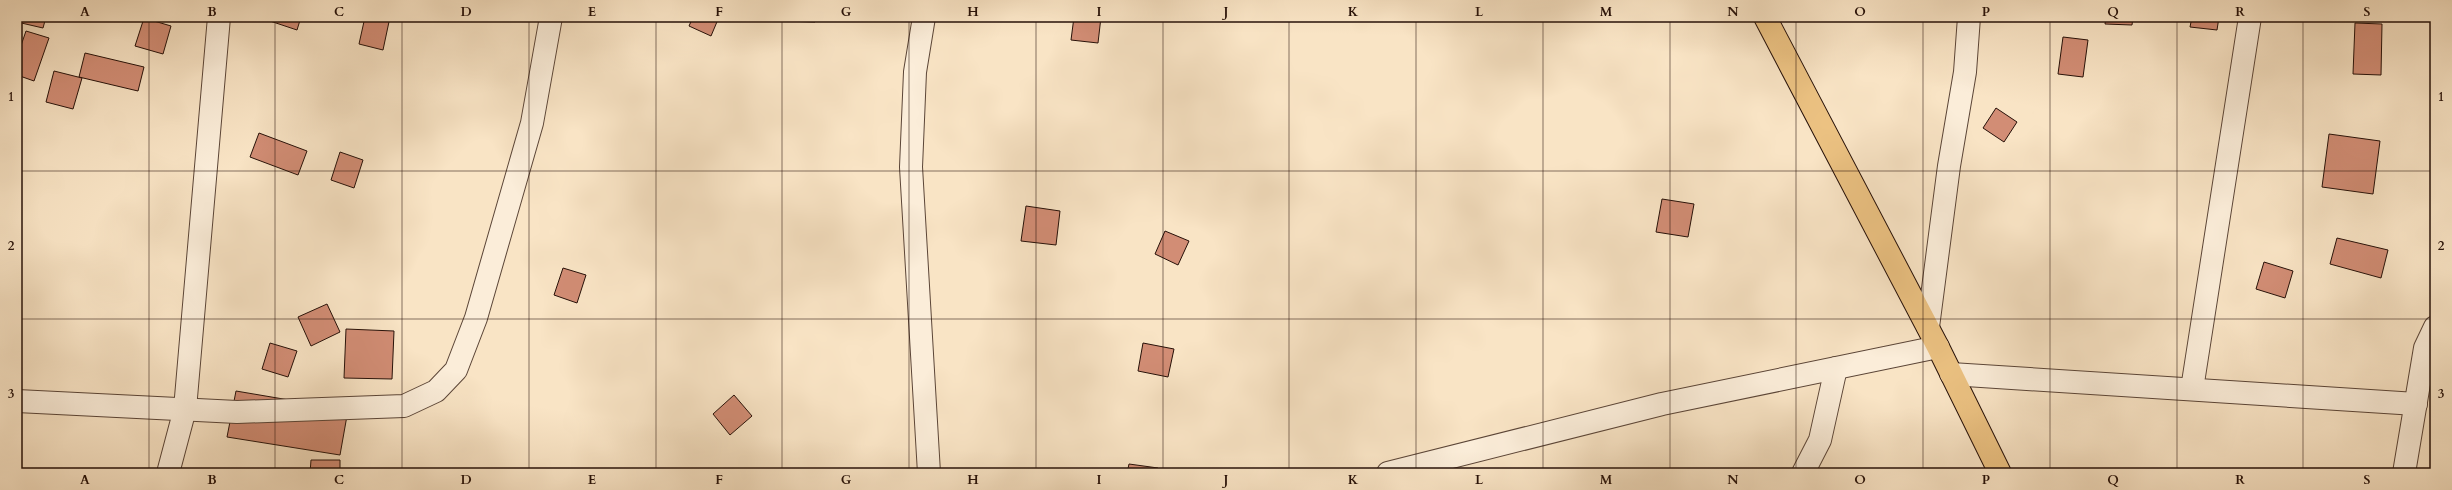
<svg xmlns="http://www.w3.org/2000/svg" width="2452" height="490" viewBox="0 0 2452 490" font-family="Cardo,serif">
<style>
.building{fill:#d28d75;stroke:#261008}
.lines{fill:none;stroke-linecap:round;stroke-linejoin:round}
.minor-casing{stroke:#5b4537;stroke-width:24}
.major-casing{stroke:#261008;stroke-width:24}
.minor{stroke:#fbedd9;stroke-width:22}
.major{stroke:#ecc282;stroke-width:22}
.grid{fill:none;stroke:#261008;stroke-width:1;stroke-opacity:0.55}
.neatline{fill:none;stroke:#261008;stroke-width:1.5}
.grid-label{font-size:13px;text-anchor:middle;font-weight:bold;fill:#261008}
</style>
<rect width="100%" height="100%" fill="#f9e4c5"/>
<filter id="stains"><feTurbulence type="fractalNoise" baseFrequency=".005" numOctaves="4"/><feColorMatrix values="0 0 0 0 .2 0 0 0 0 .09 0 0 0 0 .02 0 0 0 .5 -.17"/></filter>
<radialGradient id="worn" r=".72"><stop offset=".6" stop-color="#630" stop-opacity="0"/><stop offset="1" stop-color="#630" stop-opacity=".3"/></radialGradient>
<g class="building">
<path d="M17 17H46L43 28 17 22Z"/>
<path d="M272 17H301L297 30 270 21Z"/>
<path d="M365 17H390L383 50 359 44Z"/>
<path d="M693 17H719L711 36 689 26Z"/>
<path d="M785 17H815V22L784 21Z"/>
<path d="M1074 17H1101L1098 43 1071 40Z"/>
<path d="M2106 17H2133L2132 25 2105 24Z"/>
<path d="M2192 17H2219L2217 30 2190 27Z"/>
<path d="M144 18 171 26 163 54 135 46Z"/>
<path d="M2355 23 2382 24 2381 75 2353 74Z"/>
<path d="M26 31 49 38 34 81 17 75V57Z"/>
<path d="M2063 37 2088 40 2083 77 2058 74Z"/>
<path d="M85 53 144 67 138 91 79 77Z"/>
<path d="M54 71 82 78 73 109 46 102Z"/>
<path d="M1996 108 2017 122 2004 142 1983 128Z"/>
<path d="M259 133 307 151 298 175 250 157Z"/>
<path d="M2329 134 2380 141 2373 194 2322 187Z"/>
<path d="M340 152 363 160 354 188 331 180Z"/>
<path d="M1662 199 1694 204 1688 237 1656 232Z"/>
<path d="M1026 206 1060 211 1056 245 1021 241Z"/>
<path d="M1165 231 1189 241 1178 265 1155 254Z"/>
<path d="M2337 238 2388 250 2381 278 2330 264Z"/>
<path d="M2264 262 2293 271 2285 298 2256 289Z"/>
<path d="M563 268 586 275 577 303 554 295Z"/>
<path d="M327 304 340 332 311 346 298 317Z"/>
<path d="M346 329 394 331 392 379 344 378Z"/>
<path d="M270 343 297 351 288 377 262 369Z"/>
<path d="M1143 343 1174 349 1168 377 1138 371Z"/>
<path d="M236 391 348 410 340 455 227 437Z"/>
<path d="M734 395 752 416 730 435 713 414Z"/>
<path d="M311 460H340V473H310Z"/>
<path d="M1129 464 1158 468 1157 473H1127Z"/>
</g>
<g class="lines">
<defs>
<g id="minor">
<path d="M924 17 915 72 911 167 929 473"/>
<path d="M1928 327 1949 166 1965 72 1969 17"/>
<path d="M1951 374 2416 404"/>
<path d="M2192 389 2250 17"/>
<path d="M17 401 237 412 404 406 436 391 456 370 476 318 532 123 551 17"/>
<path d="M168 473 185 409 219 17"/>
<path d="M1388 473 1662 404 1938 347"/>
<path d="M1803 473 1820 440 1836 368"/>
<path d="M2404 473 2425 348 2435 327"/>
</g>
<path id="major" d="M1765 17 1938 347 2000 473"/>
</defs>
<use href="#minor" class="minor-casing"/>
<use href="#major" class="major-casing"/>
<use href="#minor" class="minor"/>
<use href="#major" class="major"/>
</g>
<path class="grid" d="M149 17V473M275 17V473M402 17V473M529 17V473M656 17V473M782 17V473M909 17V473M1036 17V473M1163 17V473M1289 17V473M1416 17V473M1543 17V473M1670 17V473M1796 17V473M1923 17V473M2050 17V473M2177 17V473M2303 17V473M17 171H2435M17 319H2435"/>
<rect width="2452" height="490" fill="none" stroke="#f9e4c5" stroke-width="44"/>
<rect x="22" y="22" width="2408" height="446" class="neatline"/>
<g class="grid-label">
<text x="85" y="16">A</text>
<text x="212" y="16">B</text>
<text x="339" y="16">C</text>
<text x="466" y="16">D</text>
<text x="592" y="16">E</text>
<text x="719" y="16">F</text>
<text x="846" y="16">G</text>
<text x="973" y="16">H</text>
<text x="1099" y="16">I</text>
<text x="1226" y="16">J</text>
<text x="1353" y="16">K</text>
<text x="1479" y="16">L</text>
<text x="1606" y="16">M</text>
<text x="1733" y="16">N</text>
<text x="1860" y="16">O</text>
<text x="1986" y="16">P</text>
<text x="2113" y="16">Q</text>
<text x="2240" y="16">R</text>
<text x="2367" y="16">S</text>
<text x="11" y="101">1</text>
<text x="2441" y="101">1</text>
<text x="11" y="250">2</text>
<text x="2441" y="250">2</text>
<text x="11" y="398">3</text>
<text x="2441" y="398">3</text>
<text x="85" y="484">A</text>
<text x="212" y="484">B</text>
<text x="339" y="484">C</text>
<text x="466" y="484">D</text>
<text x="592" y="484">E</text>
<text x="719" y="484">F</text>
<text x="846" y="484">G</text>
<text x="973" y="484">H</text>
<text x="1099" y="484">I</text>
<text x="1226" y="484">J</text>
<text x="1353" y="484">K</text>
<text x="1479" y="484">L</text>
<text x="1606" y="484">M</text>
<text x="1733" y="484">N</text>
<text x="1860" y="484">O</text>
<text x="1986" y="484">P</text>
<text x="2113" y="484">Q</text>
<text x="2240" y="484">R</text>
<text x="2367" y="484">S</text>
</g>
<rect width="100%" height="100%" filter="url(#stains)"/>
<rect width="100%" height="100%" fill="url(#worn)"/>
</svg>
